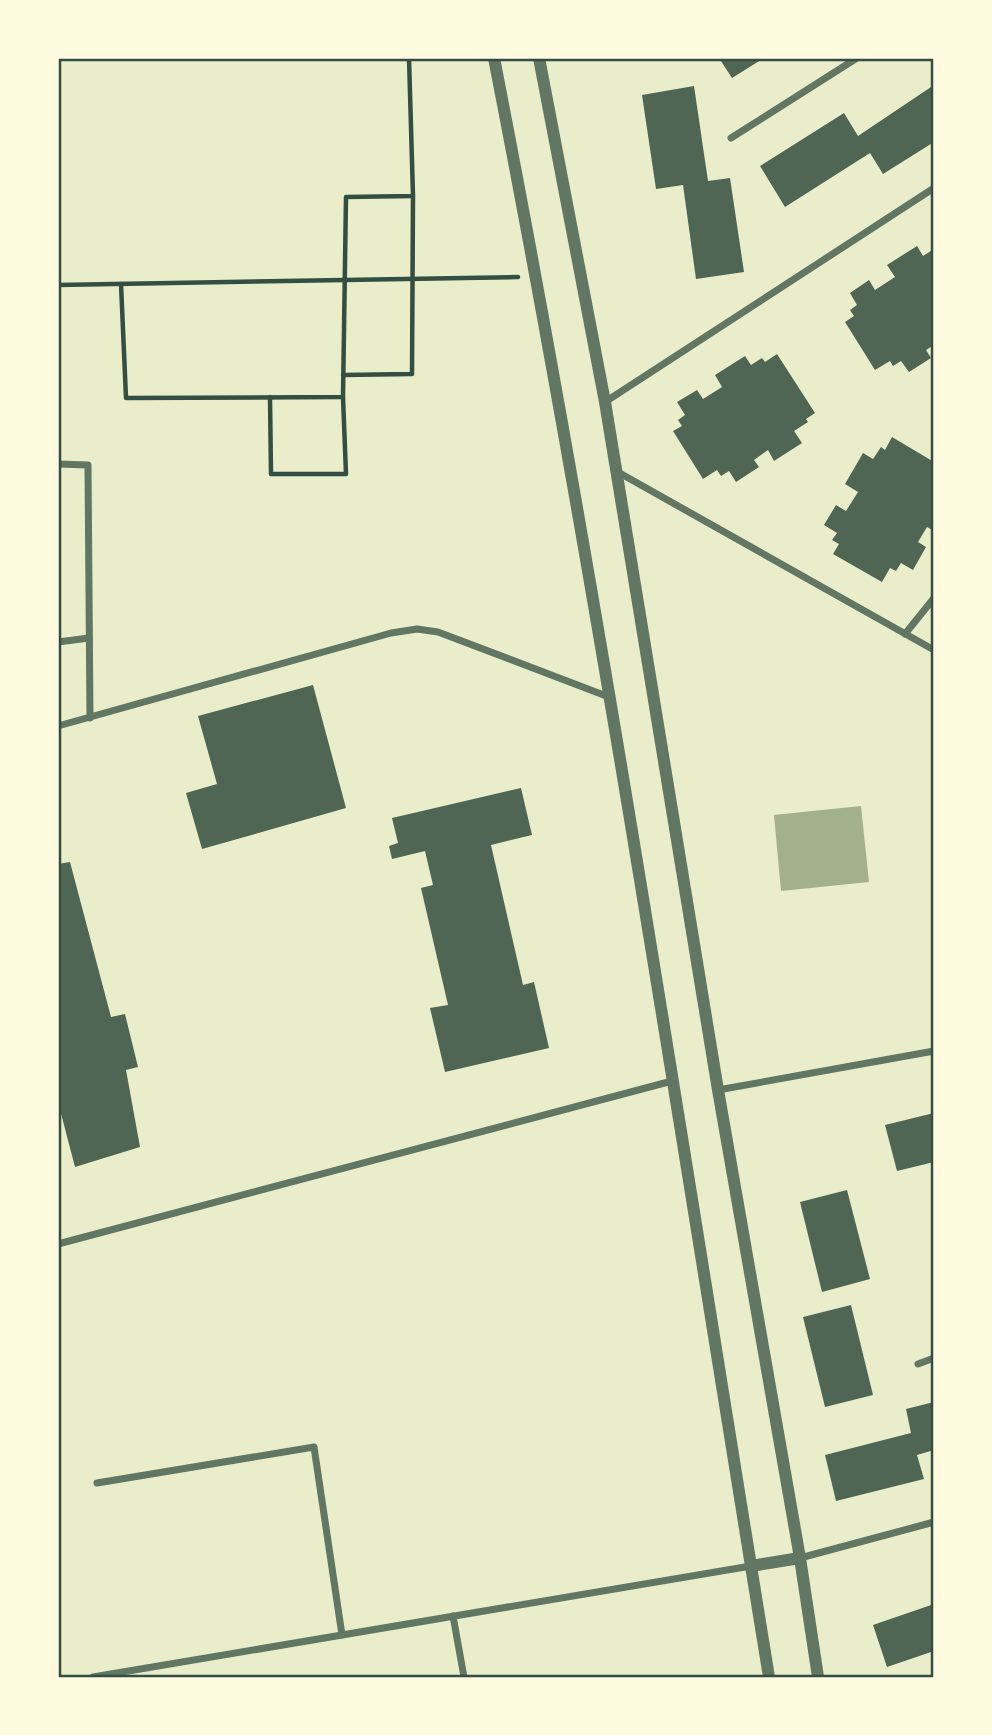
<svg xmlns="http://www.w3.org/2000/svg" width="992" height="1735" viewBox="0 0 992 1735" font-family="'PT Serif',serif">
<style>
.water{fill:#a3b18a}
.building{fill:#4f6655}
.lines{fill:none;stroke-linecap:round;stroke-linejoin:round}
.path{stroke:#344e41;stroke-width:4.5}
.minor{stroke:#617663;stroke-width:7}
.tertiary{stroke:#617663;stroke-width:12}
.neatline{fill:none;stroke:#344e41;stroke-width:2.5}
</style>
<rect width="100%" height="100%" fill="#e9edc9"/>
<path class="water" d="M861 806 869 882 781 891 774 815Z"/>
<g class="building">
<path d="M719 58H764L732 78Z"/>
<path d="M934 85V142L883 174 870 153 785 207 760 166 844 113 858 136Z"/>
<path d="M694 86 708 181 730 178 744 272 696 279 683 185 656 189 642 95Z"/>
<path d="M917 246 923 256 934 249V345L926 350 931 358 909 372 901 361 893 366 890 361 875 370 845 322 854 316 850 310 857 305 850 293 869 280 875 290 895 277 887 265Z"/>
<path d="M777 354 815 413 806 419 808 422 794 431 802 443 774 461 768 450 754 460 759 467 736 482 729 471 721 476 717 470 703 479 673 431 682 426 678 420 685 415 677 402 697 390 703 399 722 387 715 375 745 356 751 365 762 358 765 362Z"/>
<path d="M892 437 934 462V531L927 527 918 542 926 547 913 570 901 563 896 571 890 568 882 582 833 554 839 544 832 540 837 533 824 525 836 505 846 511 858 492 845 484 863 453 873 459 881 447 885 450Z"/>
<path d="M313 685 346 808 202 849 186 793 217 784 198 716Z"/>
<path d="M521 788 532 835 491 845 523 985 534 982 549 1048 445 1072 430 1008 448 1005 421 888 433 885 425 851 392 859 389 846 398 843 392 818Z"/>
<path d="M70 862 111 1017 125 1014 138 1067 126 1070 140 1147 75 1167 58 1102V864Z"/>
<path d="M934 1113V1162L897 1171 885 1125Z"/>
<path d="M847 1190 870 1279 822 1292 800 1202Z"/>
<path d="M851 1305 873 1395 825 1407 803 1317Z"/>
<path d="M934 1402V1450L917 1455 924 1479 836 1501 825 1455 911 1433 906 1409Z"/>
<path d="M934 1604V1651L887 1667 873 1625Z"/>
</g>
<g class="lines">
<g class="path">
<path d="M121 284 126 398 343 397 346 197 413 196 409 58"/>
<path d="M58 285 518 277"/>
<path d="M343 375 412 374 413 196"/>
<path d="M270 397 271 474H346L343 397"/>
</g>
<g class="minor">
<path d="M731 138 857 58"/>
<path d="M605 402 934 188"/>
<path d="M58 464 88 465 90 718"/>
<path d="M616 471 934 650"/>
<path d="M905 634 934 598"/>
<path d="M58 642 89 638"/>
<path d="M58 726 391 633 417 629 438 632 609 697"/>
<path d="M718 1090 934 1051"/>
<path d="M58 1244 672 1081"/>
<path d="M918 1364 934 1358"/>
<path d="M97 1483 314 1447 342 1635"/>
<path d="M800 1558 934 1522"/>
<path d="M453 1616 464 1677"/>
<path d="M93 1677 751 1566"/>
</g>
<g class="tertiary">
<path d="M494 58C599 595 681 1137 769 1677"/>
<path d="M539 58 605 402 718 1090 800 1558 818 1677"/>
<path d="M751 1566 800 1558"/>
</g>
</g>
<rect width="992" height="1735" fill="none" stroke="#fefae0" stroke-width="119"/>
<rect x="60" y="60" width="872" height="1616" class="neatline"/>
</svg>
